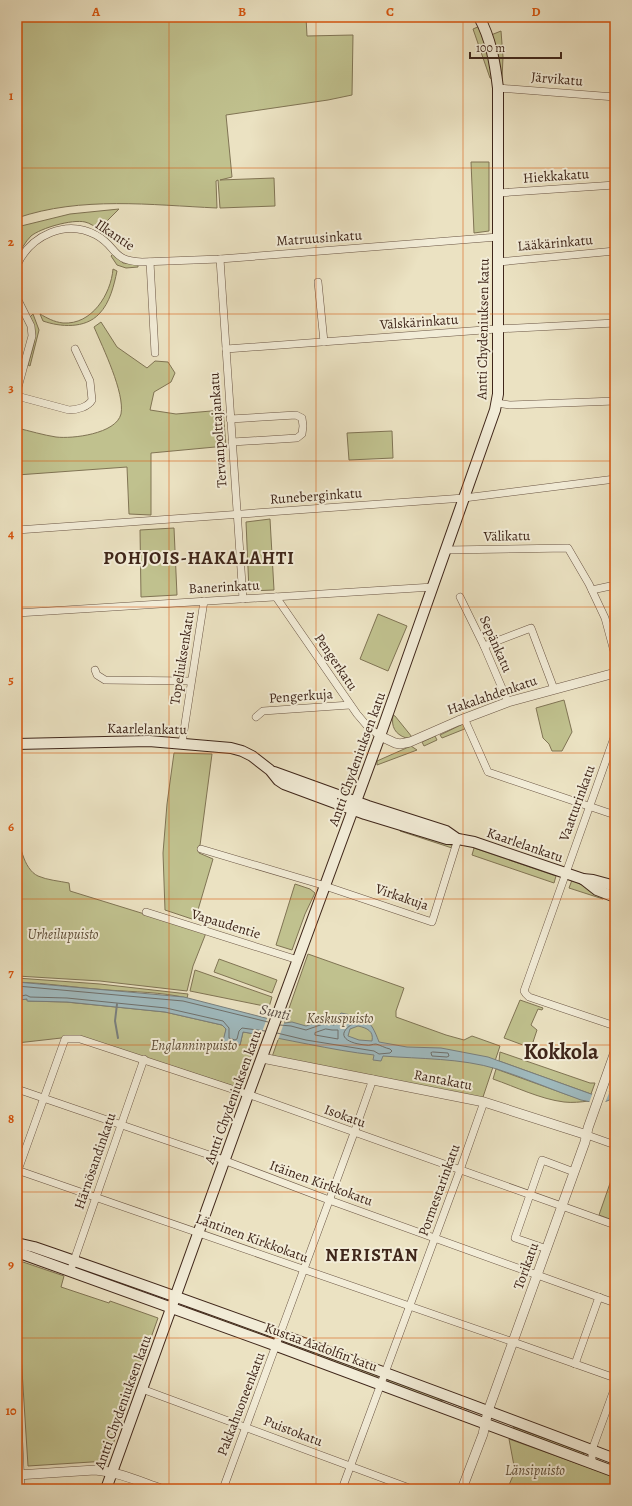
<svg xmlns="http://www.w3.org/2000/svg" width="632" height="1506" viewBox="0 0 632 1506" font-family="Alegreya,serif">
<style>
.green{fill:#c0c18e;stroke:#807454}
.water{fill:#9fbabf;stroke:#797f7d;fill-rule:evenodd}
.pier{fill:#ebe2c2}
.lines{fill:none;stroke-linecap:round;stroke-linejoin:round}
.shore{stroke:#6f706c;stroke-width:1}
.stream{stroke:#797f7d;stroke-width:2}
.minor-casing{stroke:#6a5544;stroke-width:8}
.tertiary-casing{stroke:#6a5544;stroke-width:10}
.secondary-casing{stroke:#3f261a;stroke-width:12}
.minor{stroke:#f2ecd7;stroke-width:7}
.tertiary{stroke:#f2ecd7;stroke-width:9}
.secondary{stroke:#f2ecd7;stroke-width:10}
.grid{fill:none;stroke:#d7540d;stroke-width:1;stroke-opacity:0.55}
.labels{text-anchor:middle;dominant-baseline:central;stroke-width:4;stroke-linejoin:round;paint-order:stroke}
.street-label{font-size:14px;fill:#3f261a;stroke:#f2ecd7}
.park-label{font-size:14px;font-style:italic;fill:#5f4d37;stroke:#f2ecd7}
.water-label{font-size:15px;font-style:italic;fill:#574b43;stroke:#f2ecd7}
.district-label{font-size:18px;font-weight:bold;letter-spacing:1px;fill:#3f261a;stroke:#f2ecd7}
.town-label{font-size:22px;font-weight:bold;fill:#3f261a;stroke:#f2ecd7}
.neatline{fill:none;stroke:#d7540d;stroke-width:1.5}
.grid-label{font-size:13px;text-anchor:middle;font-weight:bold;fill:#d7540d}
</style>
<rect width="100%" height="100%" fill="#ebe2c2"/>
<filter id="stains"><feTurbulence type="fractalNoise" baseFrequency=".005" numOctaves="4"/><feColorMatrix values="0 0 0 0 .2 0 0 0 0 .09 0 0 0 0 .02 0 0 0 .5 -.17"/></filter>
<radialGradient id="worn" r=".72"><stop offset=".6" stop-color="#630" stop-opacity="0"/><stop offset="1" stop-color="#630" stop-opacity=".3"/></radialGradient>
<g class="green">
<path d="M17 17H306L307 36 353 35 352 95 328 100 226 115 232 177 220 180 274 178 275 206 220 208 218 180 216 181 217 208C151 205 81 196 17 218Z"/>
<path d="M480 26 490 63 492 79 490 78 473 29Z"/>
<path d="M501 31 503 57 502 79 491 35Z"/>
<path d="M471 162H489V231L474 233Z"/>
<path d="M119 209 99 229C95 227 90 223 85 222 72 219 41 228 31 236 25 242 21 250 17 257V227L70 214Z"/>
<path d="M113 254 123 263 138 265V267L126 268 117 265 111 256Z"/>
<path d="M113 269 117 271C114 285 110 303 99 314 85 329 60 327 43 321L40 314C47 318 54 322 63 323 92 325 111 294 113 269Z"/>
<path d="M33 314 39 330 30 366 28 365C33 346 39 336 30 317Z"/>
<path d="M101 322 117 347 147 368 155 361 168 362 175 373 171 382 154 392 150 410 176 414 223 410 226 446 151 453V515L129 514 127 467 17 475V428C30 431 43 435 56 437 72 439 116 434 121 414 125 393 103 348 94 327Z"/>
<path d="M392 431 393 458 349 460 347 433Z"/>
<path d="M270 519 274 590 249 591 246 522Z"/>
<path d="M174 528 177 595 141 597 140 530Z"/>
<path d="M378 614 407 626 388 671 360 659Z"/>
<path d="M564 700 572 732 562 751H552L549 744 543 738 536 708Z"/>
<path d="M393 715 395 716 412 737 406 738C395 734 391 727 393 715Z"/>
<path d="M465 723 467 728 442 738 440 735Z"/>
<path d="M435 736 437 740 424 746 422 742Z"/>
<path d="M411 746 417 750 377 765V761Z"/>
<path d="M174 753 212 754 199 853 213 859 195 920 165 910 163 853 167 804Z"/>
<path d="M17 828C19 842 23 869 38 876 47 880 59 881 69 883L70 891 206 933 193 966 187 991 100 981 17 976Z"/>
<path d="M401 828 448 843 452 846V848L400 831Z"/>
<path d="M474 848 556 876 554 883 472 855Z"/>
<path d="M572 880 604 896 603 899 569 888Z"/>
<path d="M295 884 310 889 315 893 305 914 292 950 276 945Z"/>
<path d="M308 954 404 988 396 1011V1017L446 1035 464 1040 472 1036 500 1046 482 1100 272 1057Z"/>
<path d="M219 959 277 980 272 993 214 972Z"/>
<path d="M195 970 272 997 269 1007 190 991Z"/>
<path d="M17 978 100 984 188 994 187 998C162 992 134 992 108 990 78 988 47 983 17 982Z"/>
<path d="M27 999 28 1001 66 1002 165 1012 222 1025 226 1029 224 1041 240 1045 243 1032 257 1034 256 1043 239 1088 79 1036 17 1043V1012L19 1000Z"/>
<path d="M520 1000 543 1008 542 1010 538 1009 531 1025 537 1030 531 1048 504 1038Z"/>
<path d="M500 1052 590 1083H595L591 1094 499 1061Z"/>
<path d="M496 1069 568 1095 589 1101C581 1102 572 1103 564 1102 540 1099 516 1087 493 1079Z"/>
<path d="M615 1169V1221L599 1215Z"/>
<path d="M17 1262H23L64 1276 61 1287 109 1303 110 1301 158 1318 107 1461 28 1466 17 1291Z"/>
<path d="M78 1265 162 1295 161 1297 137 1288 125 1287 76 1270Z"/>
<path d="M186 1307 203 1313 221 1316 274 1336 272 1341 185 1309Z"/>
<path d="M286 1340 378 1374 376 1379 284 1345Z"/>
<path d="M389 1378 470 1409 469 1410 446 1401 429 1399 387 1383Z"/>
<path d="M514 1427C537 1436 561 1443 584 1452L583 1455 513 1429Z"/>
<path d="M509 1439 615 1477V1489H510L509 1485 515 1471Z"/>
</g>
<path class="water" d="M17 982 184 997 285 1023 292 1022 306 1026 327 1019 333 1021 341 1013C366 1018 370 1018 379 1042L407 1047 441 1048 488 1057 591 1094 603 1095 615 1089V1097C602 1105 596 1103 581 1100 553 1090 525 1078 497 1069 461 1058 420 1059 383 1056L381 1061 373 1060 374 1055C330 1050 287 1039 243 1032L240 1045 223 1041 226 1029 222 1025 165 1012 67 1002 27 1001V999L19 1000 17 1012ZM358 1026C367 1028 374 1031 372 1041L359 1040 348 1036 350 1029Z"/>
<g class="pier">
<path d="M268 1016 285 1020 278 1040 260 1037Z"/>
<path d="M610 1091 604 1105 589 1103 593 1092 603 1093Z"/>
</g>
<g class="lines">
<g class="shore">
<path d="M17 986 183 1001 268 1022"/>
<path d="M17 997 26 995 30 997 67 998 166 1008 223 1021 229 1028V1038L235 1040 237 1039 239 1031 242 1028 265 1031"/>
<path d="M326 1029 332 1030H338V1039L315 1035V1033Z"/>
<path d="M277 1033 306 1040 374 1051 379 1054 390 1053 392 1051 390 1049C385 1048 380 1045 376 1044 373 1044 369 1046 366 1045 350 1044 332 1036 354 1023V1021L343 1018 334 1025 326 1023 306 1030 291 1026 280 1025"/>
<path d="M433 1052 448 1053 449 1056 447 1057 432 1056 431 1053Z"/>
</g>
<path class="stream" d="M117 1004 115 1021 118 1038"/>
<defs>
<g id="minor">
<path d="M614 17H615"/>
<path d="M498 88 615 97"/>
<path d="M498 193 615 185"/>
<path d="M220 259 243 599"/>
<path d="M150 262 155 353"/>
<path d="M498 262 615 251"/>
<path d="M17 265C31 235 66 219 96 235 118 247 111 261 142 262L220 259 498 237"/>
<path d="M318 282 324 342"/>
<path d="M17 298 31 326 32 336 17 391"/>
<path d="M226 349 497 329 615 323"/>
<path d="M17 396 69 410C77 410 88 407 92 400L90 381 75 349"/>
<path d="M497 403 510 405 615 401"/>
<path d="M230 419 296 415 302 418 303 426 302 434 297 438 232 442"/>
<path d="M17 530 464 498 615 479"/>
<path d="M446 550 568 548 589 584 605 618 615 655"/>
<path d="M592 590 615 585"/>
<path d="M276 597 357 714 368 727 380 736"/>
<path d="M460 597 484 646 508 702"/>
<path d="M17 613 433 587"/>
<path d="M484 646 531 628 554 689"/>
<path d="M95 670 97 675 105 680 191 681"/>
<path d="M614 715 615 734"/>
<path d="M256 717 263 711 350 705"/>
<path d="M464 718 488 772 615 815"/>
<path d="M615 735 524 991 526 994 529 997 615 1026"/>
<path d="M182 743 204 601"/>
<path d="M201 849 319 884 432 922 458 839"/>
<path d="M146 912 298 960"/>
<path d="M17 1089 218 1158 329 1200 615 1303"/>
<path d="M587 1135 615 1145"/>
<path d="M17 1170 519 1344 615 1378"/>
<path d="M17 1173 65 1039H80L253 1096 615 1225"/>
<path d="M547 1249 515 1238 542 1160 574 1172"/>
<path d="M70 1272 144 1059"/>
<path d="M575 1364 599 1297"/>
<path d="M142 1389 412 1489"/>
<path d="M17 1394 21 1489"/>
<path d="M592 1463V1450L615 1387"/>
<path d="M223 1489 354 1133 373 1079"/>
<path d="M342 1489 460 1170 484 1102"/>
</g>
<g id="tertiary">
<path d="M380 736 395 743 400 744 410 742 458 721 508 702 615 673"/>
<path d="M262 1058 484 1102 587 1135"/>
<path d="M17 1475 95 1470C119 1472 138 1481 161 1489"/>
<path d="M462 1489 483 1434 488 1411 585 1142 588 1128 615 1052"/>
</g>
<g id="secondary">
<path d="M17 744 149 741 231 748 242 751 252 756 270 770 278 780 284 784 365 814 447 839H458L474 842 583 879 593 880 615 886"/>
<path d="M274 772 368 806 446 831 456 838"/>
<path d="M583 879 597 890 615 897"/>
<path d="M17 1246 21 1244 34 1247C229 1314 422 1386 615 1459"/>
<path d="M17 1252 277 1346 615 1472"/>
<path d="M106 1489 248 1095 380 736 495 410 498 394V88C495 63 491 39 479 17"/>
</g>
</defs>
<use href="#minor" class="minor-casing"/>
<use href="#tertiary" class="tertiary-casing"/>
<use href="#secondary" class="secondary-casing"/>
<use href="#minor" class="minor"/>
<use href="#tertiary" class="tertiary"/>
<use href="#secondary" class="secondary"/>
</g>
<path class="grid" d="M169 17V1489M316 17V1489M463 17V1489M17 168H615M17 314H615M17 461H615M17 607H615M17 753H615M17 899H615M17 1045H615M17 1192H615M17 1338H615"/>
<g class="labels">
<g class="street-label">
<text transform="translate(557 79) rotate(5)">Järvikatu</text>
<text transform="translate(556 176) rotate(-4)">Hiekkakatu</text>
<text transform="translate(115 235) rotate(34)">Ilkantie</text>
<text transform="translate(319 238) rotate(-4)">Matruusinkatu</text>
<text transform="translate(555 243) rotate(-5)">Lääkärinkatu</text>
<text transform="translate(419 322) rotate(-4)">Välskärinkatu</text>
<text transform="translate(483 329) rotate(-89)">Antti Chydeniuksen katu</text>
<text transform="translate(218 430) rotate(-94)">Tervanpolttajankatu</text>
<text transform="translate(316 496) rotate(-4)">Runeberginkatu</text>
<text transform="translate(507 536) rotate(-1)">Välikatu</text>
<text transform="translate(224 587) rotate(-3)">Banerinkatu</text>
<text transform="translate(496 644) rotate(66)">Sepänkatu</text>
<text transform="translate(182 658) rotate(-81)">Topeliuksenkatu</text>
<text transform="translate(336 662) rotate(56)">Pengerkatu</text>
<text transform="translate(492 695) rotate(-19)">Hakalahdenkatu</text>
<text transform="translate(301 696) rotate(-4)">Pengerkuja</text>
<text transform="translate(147 729) rotate(1)">Kaarlelankatu</text>
<text transform="translate(357 759) rotate(-70)">Antti Chydeniuksen katu</text>
<text transform="translate(577 803) rotate(-70)">Vaatturinkatu</text>
<text transform="translate(525 845) rotate(19)">Kaarlelankatu</text>
<text transform="translate(402 897) rotate(19)">Virkakuja</text>
<text transform="translate(226 924) rotate(17)">Vapaudentie</text>
<text transform="translate(443 1080) rotate(11)">Rantakatu</text>
<text transform="translate(233 1097) rotate(-70)">Antti Chydeniuksen katu</text>
<text transform="translate(345 1116) rotate(20)">Isokatu</text>
<text transform="translate(95 1161) rotate(-71)">Härnösandinkatu</text>
<text transform="translate(321 1183) rotate(20)">Itäinen Kirkkokatu</text>
<text transform="translate(439 1190) rotate(-70)">Pormestarinkatu</text>
<text transform="translate(252 1238) rotate(20)">Läntinen Kirkkokatu</text>
<text transform="translate(526 1266) rotate(-70)">Torikatu</text>
<text transform="translate(321 1347) rotate(20)">Kustaa Aadolfin katu</text>
<text transform="translate(123 1402) rotate(-70)">Antti Chydeniuksen katu</text>
<text transform="translate(241 1404) rotate(-69)">Pakkahuoneenkatu</text>
<text transform="translate(293 1431) rotate(21)">Puistokatu</text>
</g>
<g class="park-label">
<text x="63" y="934">Urheilupuisto</text>
<text x="340" y="1018">Keskuspuisto</text>
<text x="194" y="1045">Englanninpuisto</text>
<text x="535" y="1470">Länsipuisto</text>
</g>
<g class="water-label">
<text transform="translate(275 1012) rotate(13)">Sunti</text>
</g>
<g class="district-label">
<text x="199" y="558">POHJOIS-HAKALAHTI</text>
<text x="372" y="1255">NERISTAN</text>
</g>
<g class="town-label">
<text x="561" y="1052">Kokkola</text>
</g>
</g>
<rect width="632" height="1506" fill="none" stroke="#ebe2c2" stroke-width="44"/>
<path d="M470 52v6h91v-6" fill="none" stroke="#3f261a" stroke-width="2"/>
<text x="476" y="52" font-size="12" fill="#3f261a" stroke="#f2ecd7" stroke-width="3" paint-order="stroke">100 m</text>
<rect x="22" y="22" width="588" height="1462" class="neatline"/>
<g class="grid-label">
<text x="96" y="16">A</text>
<text x="242" y="16">B</text>
<text x="390" y="16">C</text>
<text x="536" y="16">D</text>
<text x="11" y="100">1</text>
<text x="11" y="246">2</text>
<text x="11" y="392">3</text>
<text x="11" y="538">4</text>
<text x="11" y="684">5</text>
<text x="11" y="831">6</text>
<text x="11" y="977">7</text>
<text x="11" y="1123">8</text>
<text x="11" y="1269">9</text>
<text x="11" y="1415">10</text>
</g>
<rect width="100%" height="100%" filter="url(#stains)"/>
<rect width="100%" height="100%" fill="url(#worn)"/>
</svg>
